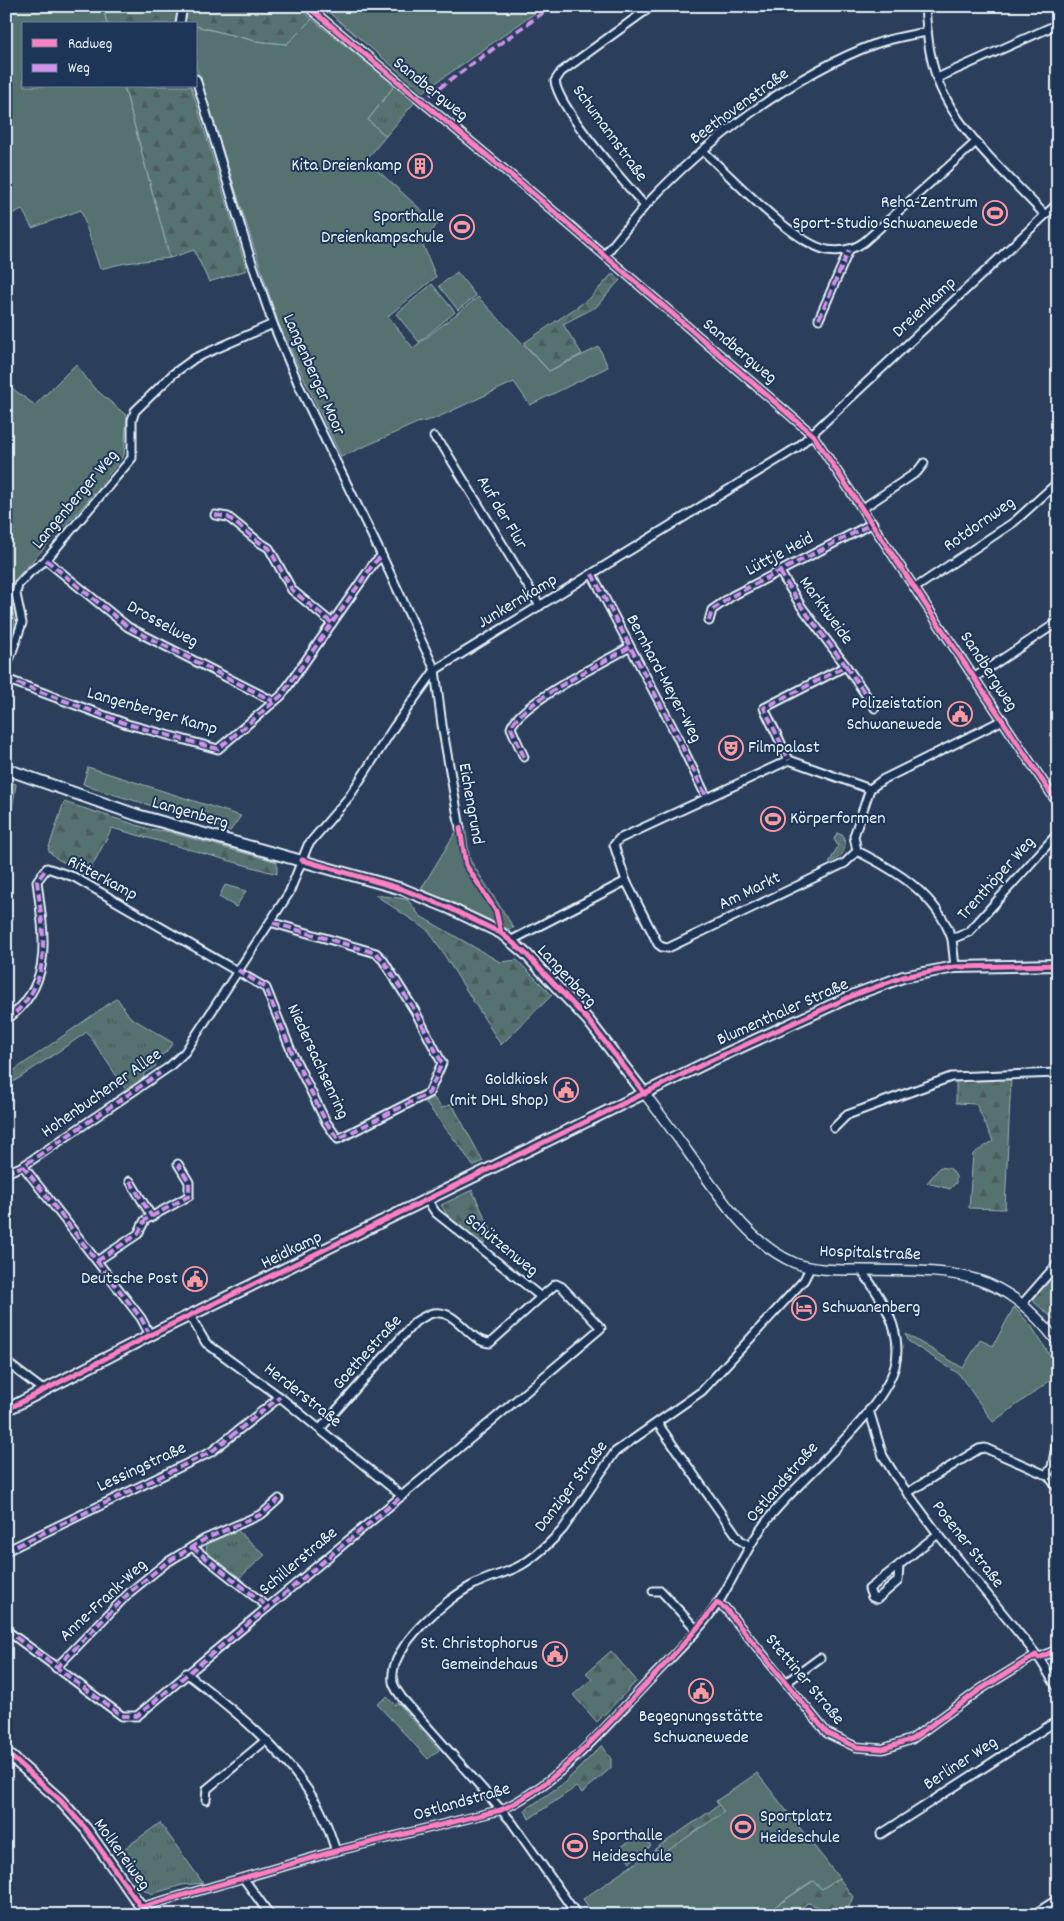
<svg xmlns="http://www.w3.org/2000/svg" width="1064" height="1921" viewBox="0 0 1064 1921" font-family="Dekko,sans-serif">
<style>
.grass{fill:#547271;stroke:#9eb2b4}
.forest{fill:url(#forest-firs);stroke:#9eb2b4}
.park{fill:url(#park-tufts);stroke:#9eb2b4}
.garden{fill:url(#garden-dots);stroke:#9eb2b4}
.lines{fill:none;stroke-linecap:round;stroke-linejoin:round}
.minor-casing{stroke:#e8f1f8;stroke-width:11}
.tertiary-casing{stroke:#e8f1f8;stroke-width:12}
.secondary-casing{stroke:#e8f1f8;stroke-width:14}
.minor{stroke:#1d3557;stroke-width:7}
.tertiary{stroke:#1d3557;stroke-width:9}
.secondary{stroke:#1d3557;stroke-width:10}
.quiet{stroke:#d193ec;stroke-width:4;stroke-dasharray:8 4;stroke-linecap:butt}
.cycleway-casing{stroke:#1d3557;stroke-width:8}
.cycleway{stroke:#ff80c0;stroke-width:5}
.labels{text-anchor:middle;dominant-baseline:central;stroke-width:4;stroke-linejoin:round;paint-order:stroke}
.street-label{font-size:18px;fill:#e8f1f8;stroke:#1d3557}
.poi-label{font-size:18px;fill:#e8f1f8;stroke:#1d3557;text-anchor:end}
</style>
<defs>
<pattern id="forest-firs" width="22" height="20" patternUnits="userSpaceOnUse" patternTransform="scale(1.25)"><rect width="22" height="20" fill="#547271"/><path d="M5 1l3.5 6h-7zM16 11l3.5 6h-7z" fill="#4c5b5c"/></pattern>
<pattern id="park-tufts" width="24" height="20" patternUnits="userSpaceOnUse" patternTransform="scale(1.25)"><rect width="24" height="20" fill="#547271"/><path d="M3 7l-1-3M5 7V3M7 7l1-3M15 17l-1-3M17 17v-4M19 17l1-3" fill="none" stroke="#4c5b5c"/></pattern>
<pattern id="garden-dots" width="8" height="8" patternUnits="userSpaceOnUse" patternTransform="scale(1.25)"><rect width="8" height="8" fill="#547271"/><path d="M2 2h.1M6 6h.1" fill="none" stroke="#4c5b5c" stroke-width="1.8" stroke-linecap="round"/></pattern>
</defs>
<rect width="100%" height="100%" fill="#2b3e5b"/>
<filter id="ink" filterUnits="userSpaceOnUse"><feTurbulence type="fractalNoise" baseFrequency=".02" numOctaves="2"/><feDisplacementMap in="SourceGraphic" scale="10" xChannelSelector="R" yChannelSelector="G"/><feConvolveMatrix kernelMatrix="1 2 1 2 8 2 1 2 1" color-interpolation-filters="sRGB"/></filter>
<g filter="url(#ink)">
<g class="grass">
<path d="M6 6H103L107 24H24V86H124L170 258 125 263 100 269 81 210 32 228 22 209 6 217Z"/>
<path d="M321 6H545L423 92Z"/>
<path d="M312 19 395 85 368 120 386 136 366 160 437 224 423 245 436 277 388 316 413 348 478 297 549 371 599 347 608 367 530 405 514 382 434 419 417 423 341 457 279 325 196 67V26L256 41 287 44Z"/>
<path d="M457 272 476 296 458 310 439 286Z"/>
<path d="M432 284 455 312 419 342 396 314Z"/>
<path d="M76 364 93 387 127 416 124 455 85 504 8 587 15 624 13 636 6 634V384L35 405Z"/>
<path d="M88 767 241 816 230 831 207 822 95 789 83 784Z"/>
<path d="M6 781 16 784 10 825 6 824Z"/>
<path d="M465 826 470 860 514 928 502 930 490 920 421 889 455 833Z"/>
<path d="M225 885 246 891 236 907 219 897Z"/>
<path d="M1014 1307 1032 1327 1058 1368V1375L993 1422 959 1374 908 1341 906 1334 963 1368 980 1340 993 1346Z"/>
<path d="M757 1773 839 1878 822 1889 812 1881 763 1915H594L583 1899 719 1806 716 1801Z"/>
<path d="M641 1832 651 1846 630 1862 620 1848Z"/>
</g>
<g class="forest">
<path d="M103 6H297L312 19 287 44 256 41 196 26V24H107Z"/>
<path d="M124 86H191L247 270 209 282 194 250 170 258Z"/>
<path d="M613 273 620 280 596 307 563 324 582 354 549 371 524 343 590 298Z"/>
<path d="M64 802 149 829 165 831 277 862V874L112 828 87 876 56 858 48 850Z"/>
<path d="M375 895 407 899 420 916 500 962 517 960 552 995 501 1045 429 931Z"/>
<path d="M1011 1078 1005 1209 969 1208 973 1154 993 1141 976 1104 956 1103V1081Z"/>
<path d="M433 1097 442 1108 452 1104 483 1161 473 1166 461 1148 425 1102Z"/>
<path d="M472 1190 493 1234 483 1245 448 1216 441 1205Z"/>
<path d="M1058 1272V1323L1034 1302V1298Z"/>
<path d="M611 1651 637 1681 597 1722 573 1695 592 1679 586 1673Z"/>
<path d="M602 1745 611 1759V1768L582 1793 576 1787 529 1819 525 1810 564 1783Z"/>
<path d="M719 1805 724 1812 660 1856 655 1849Z"/>
<path d="M839 1878 853 1897 848 1909 841 1915 808 1903 790 1915H763L813 1881 822 1889Z"/>
</g>
<g class="park">
<path d="M395 85 415 102 386 136 368 120Z"/>
<path d="M117 998 130 1017 173 1043 165 1053 153 1060 156 1066 144 1074 143 1079 126 1090 87 1032 6 1087V1076Z"/>
<path d="M940 1167 951 1169 956 1176V1183L950 1189 927 1183Z"/>
<path d="M237 1530 265 1555 239 1578 206 1553 207 1543Z"/>
<path d="M387 1697 395 1705 398 1703 439 1750 428 1759 377 1704Z"/>
<path d="M160 1823 203 1883 182 1885 152 1894 138 1887 118 1853Z"/>
</g>
<path class="garden" d="M837 833 844 836C847 852 843 856 829 863L838 846 834 839Z"/>
<g class="lines">
<defs>
<g id="minor">
<path d="M307 6 530 191 813 435 1058 804"/>
<path d="M925 6C927 36 930 68 944 95 968 142 1010 177 1045 215"/>
<path d="M180 24 183 6"/>
<path d="M937 78 1058 24"/>
<path d="M196 79 249 254 273 324 301 390 382 556 435 670 442 725 460 828"/>
<path d="M703 151C732 177 791 242 827 250 840 252 853 250 864 242L976 142"/>
<path d="M645 206C624 182 559 110 555 81L561 72 652 6"/>
<path d="M605 255C618 239 632 221 646 205 704 142 794 74 875 44 892 38 909 35 927 32"/>
<path d="M819 319 849 250"/>
<path d="M434 437 444 448 540 606"/>
<path d="M863 508 917 472 924 463"/>
<path d="M215 515 228 517 259 542 269 548 292 590 332 623"/>
<path d="M46 560 128 627 273 701"/>
<path d="M780 572 801 606 846 666 764 708 789 760"/>
<path d="M592 574 675 732 707 798"/>
<path d="M915 588 1014 522 1058 482"/>
<path d="M709 621 712 610 732 596 873 523"/>
<path d="M846 666 875 708"/>
<path d="M6 669 22 623 16 594 18 585 30 572 46 560 132 458V420L135 411 173 374 195 358 273 324"/>
<path d="M975 677 1058 622"/>
<path d="M6 679 127 724 218 749 281 696 374 563 382 556"/>
<path d="M524 757 511 728C518 704 606 661 630 647"/>
<path d="M857 851C897 871 937 895 952 939"/>
<path d="M626 881 614 845 619 839 789 760 870 789"/>
<path d="M510 941 626 881 658 944 662 947 668 948 845 863 857 851 854 836 870 789 882 780 1003 720"/>
<path d="M955 967 952 939 969 932 1058 833"/>
<path d="M6 1020C56 984 43 933 37 881L47 868 74 877 266 988 292 1053 326 1122 338 1139 429 1093 442 1063 415 1011 383 960 376 953 270 922"/>
<path d="M834 1128 847 1115 951 1077 1058 1073"/>
<path d="M6 1173 23 1166"/>
<path d="M130 1181 152 1217"/>
<path d="M97 1261 138 1234 145 1220 189 1196V1182L178 1164"/>
<path d="M1023 1303 1058 1263"/>
<path d="M190 1316 206 1343 280 1397 402 1496"/>
<path d="M150 1335 141 1318 23 1166 169 1067 185 1052 289 893 308 845 349 797 394 727 435 670 798 447 1058 203"/>
<path d="M6 1362 43 1390"/>
<path d="M869 1410 883 1456 896 1477 938 1534 1039 1658 1058 1689"/>
<path d="M658 1424 740 1540 750 1546"/>
<path d="M320 1429 415 1322C420 1319 428 1314 433 1313 458 1309 468 1342 490 1343L541 1297"/>
<path d="M1058 1436 1052 1467 1047 1474 1058 1489"/>
<path d="M907 1493 979 1449 985 1448 1044 1474H1047"/>
<path d="M192 1547 268 1607"/>
<path d="M6 1551 211 1452 280 1397"/>
<path d="M899 1565 898 1581 877 1599 872 1597 869 1589C892 1571 915 1552 938 1534"/>
<path d="M653 1591H661L697 1630"/>
<path d="M717 1603 725 1608 827 1733 856 1747 883 1749 912 1739 981 1689 1036 1655"/>
<path d="M6 1630 122 1716H137L494 1419 601 1328 562 1287 556 1284 541 1297 436 1213 427 1200"/>
<path d="M1039 1658 1058 1649"/>
<path d="M56 1668 130 1592 166 1563 205 1539 262 1514 279 1499"/>
<path d="M186 1673C234 1710 283 1749 315 1801 325 1816 330 1834 336 1851"/>
<path d="M787 1682 820 1658"/>
<path d="M206 1800 207 1789 266 1740"/>
<path d="M881 1834 1058 1720"/>
<path d="M244 1879 270 1915"/>
<path d="M142 1907 336 1851 501 1810C561 1782 603 1729 648 1682 672 1656 699 1632 718 1603 737 1573 750 1540 773 1513 806 1474 882 1413 895 1366 904 1330 881 1297 861 1270"/>
<path d="M566 1915 573 1909"/>
<path d="M577 1915 511 1821 402 1698C399 1693 394 1688 393 1682 388 1647 446 1599 473 1585 489 1576 507 1574 523 1564 538 1555 551 1542 563 1529L615 1452 702 1391 804 1280 810 1268"/>
<path d="M815 1915H820"/>
<path d="M1033 1915 1058 1899"/>
</g>
<path id="tertiary" d="M645 1094C660 1114 676 1135 690 1155 719 1195 748 1243 795 1263 816 1271 840 1270 862 1270 951 1271 1000 1266 1058 1343"/>
<g id="secondary">
<path d="M6 769 137 815 402 889 447 907 501 933 526 954 588 1020 645 1094"/>
<path d="M6 1410 162 1329 710 1061 854 995 903 977 955 967 1058 965"/>
<path d="M6 1752 60 1800 86 1829 147 1915"/>
</g>
</defs>
<use href="#minor" class="minor-casing"/>
<use href="#tertiary" class="tertiary-casing"/>
<use href="#secondary" class="secondary-casing"/>
<use href="#minor" class="minor"/>
<use href="#tertiary" class="tertiary"/>
<use href="#secondary" class="secondary"/>
<g class="quiet">
<path d="M420 102 552 6"/>
<path d="M819 319 849 250"/>
<path d="M215 515 228 517 259 542 269 548 292 590 332 623"/>
<path d="M46 560 128 627 273 701"/>
<path d="M780 572 801 606 846 666 764 708 789 760"/>
<path d="M592 574 675 732 707 798"/>
<path d="M709 621 712 610 732 596 873 523"/>
<path d="M846 666 875 708"/>
<path d="M6 679 127 724 218 749 281 696 374 563 382 556"/>
<path d="M524 757 511 728C518 704 606 661 630 647"/>
<path d="M238 970 266 988 292 1053 326 1122 338 1139 429 1093 442 1063 415 1011 383 960 376 953 270 922"/>
<path d="M6 1020C56 984 43 933 37 881L47 868"/>
<path d="M6 1173 23 1166"/>
<path d="M130 1181 152 1217"/>
<path d="M97 1261 138 1234 145 1220 189 1196V1182L178 1164"/>
<path d="M150 1335 141 1318 23 1166 160 1073"/>
<path d="M192 1547 268 1607"/>
<path d="M6 1551 211 1452 280 1397"/>
<path d="M6 1630 122 1716H137L402 1496"/>
<path d="M56 1668 130 1592 166 1563 205 1539 262 1514 279 1499"/>
</g>
<defs>
<g id="cycleway">
<path d="M307 6 530 191 813 435 1058 804"/>
<path d="M460 828 466 865 496 911 501 933"/>
<path d="M302 860 402 889 447 907 501 933 526 954 588 1020 645 1094"/>
<path d="M6 1410 162 1329 710 1061 854 995 903 977 955 967 1058 965"/>
<path d="M6 1752 60 1800 86 1829 146 1914"/>
<path d="M142 1907 336 1851 501 1810C555 1785 593 1739 634 1697 663 1666 692 1637 717 1603L725 1608 827 1733 856 1747 883 1749 912 1739 981 1689 1036 1655 1039 1658 1058 1649"/>
</g>
</defs>
<use href="#cycleway" class="cycleway-casing"/>
<use href="#cycleway" class="cycleway"/>
</g>
</g>
<defs>
<symbol id="building-ring" viewBox="-11 -11 22 22"><circle r="9.5" fill="#1d3557" stroke="#ff9aa2" stroke-width="1.5"/><path d="M-4-6H4V6H1V3H-1V6H-4ZM-2.5-4.3h1.7v1.8h-1.7ZM.8-4.3h1.7v1.8H.8ZM-2.5-1h1.7V.8h-1.7ZM.8-1h1.7V.8H.8Z" fill="#ff9aa2"/></symbol>
<symbol id="stadium-ring" viewBox="-11 -11 22 22"><circle r="9.5" fill="#1d3557" stroke="#ff9aa2" stroke-width="1.5"/><path d="M0-5a6.5 5 0 1 0 0 10a6.5 5 0 1 0 0-10ZM-3.5-1.8h7v3.6h-7Z" fill="#ff9aa2"/></symbol>
<symbol id="civic-ring" viewBox="-11 -11 22 22"><circle r="9.5" fill="#1d3557" stroke="#ff9aa2" stroke-width="1.5"/><path d="M-.6-6.5H3V-4.5H.6V-3L4-1V1h2V6H-6V1h2V-1L-.6-3ZM-1.2 2.5V6h2.4V2.5Z" fill="#ff9aa2"/></symbol>
<symbol id="theatre-ring" viewBox="-11 -11 22 22"><circle r="9.5" fill="#1d3557" stroke="#ff9aa2" stroke-width="1.5"/><path d="M-5-5.5Q0-4 5-5.5V0Q5 5 0 6Q-5 5-5 0ZM-3.3-2.5H-1v1.5H-3.3ZM1-2.5H3.3v1.5H1ZM-2.8 1Q0 5.5 2.8 1Z" fill="#ff9aa2"/></symbol>
<symbol id="hotel-ring" viewBox="-11 -11 22 22"><circle r="9.5" fill="#1d3557" stroke="#ff9aa2" stroke-width="1.5"/><path d="M-6-4.5h1.5V1H6V5H4.5V3h-9V5H-6ZM-4 0a1.8 1.8 0 1 1 3.6 0ZM.5 0V-2.5h3Q6-2.5 6 0Z" fill="#ff9aa2"/></symbol>
</defs>
<g fill-rule="evenodd">
<use href="#building-ring" x="406" y="152" width="28" height="28"/>
<use href="#stadium-ring" x="981" y="199" width="28" height="28"/>
<use href="#stadium-ring" x="448" y="213" width="28" height="28"/>
<use href="#civic-ring" x="946" y="700" width="28" height="28"/>
<use href="#theatre-ring" x="717" y="734" width="28" height="28"/>
<use href="#stadium-ring" x="759" y="805" width="28" height="28"/>
<use href="#civic-ring" x="552" y="1076" width="28" height="28"/>
<use href="#civic-ring" x="181" y="1265" width="28" height="28"/>
<use href="#hotel-ring" x="790" y="1294" width="28" height="28"/>
<use href="#civic-ring" x="541" y="1640" width="28" height="28"/>
<use href="#civic-ring" x="687" y="1677" width="28" height="28"/>
<use href="#stadium-ring" x="729" y="1813" width="28" height="28"/>
<use href="#stadium-ring" x="561" y="1832" width="28" height="28"/>
</g>
<g class="labels">
<g class="street-label">
<text transform="translate(430 90) rotate(39)">Sandbergweg</text>
<text transform="translate(740 107) rotate(-36)">Beethovenstraße</text>
<text transform="translate(609 134) rotate(54)">Schumannstraße</text>
<text transform="translate(925 308) rotate(-43)">Dreienkamp</text>
<text transform="translate(739 352) rotate(40)">Sandbergweg</text>
<text transform="translate(313 375) rotate(66)">Langenberger Moor</text>
<text transform="translate(76 500) rotate(-50)">Langenberger Weg</text>
<text transform="translate(501 513) rotate(59)">Auf der Flur</text>
<text transform="translate(980 525) rotate(-35)">Rotdornweg</text>
<text transform="translate(780 555) rotate(-28)">Lüttje Heid</text>
<text transform="translate(518 602) rotate(-31)">Junkernkamp</text>
<text transform="translate(825 611) rotate(54)">Marktweide</text>
<text transform="translate(162 625) rotate(29)">Drosselweg</text>
<text transform="translate(988 672) rotate(57)">Sandbergweg</text>
<text transform="translate(663 679) rotate(62)">Bernhard-Meyer-Weg</text>
<text transform="translate(152 712) rotate(16)">Langenberger Kamp</text>
<text transform="translate(470 804) rotate(80)">Eichengrund</text>
<text transform="translate(190 814) rotate(16)">Langenberg</text>
<text transform="translate(102 879) rotate(28)">Ritterkamp</text>
<text transform="translate(997 879) rotate(-48)">Trenthöper Weg</text>
<text transform="translate(750 892) rotate(-26)">Am Markt</text>
<text transform="translate(566 977) rotate(47)">Langenberg</text>
<text transform="translate(783 1013) rotate(-24)">Blumenthaler Straße</text>
<text transform="translate(317 1062) rotate(65)">Niedersachsenring</text>
<text transform="translate(102 1094) rotate(-35)">Hohenbuchener Allee</text>
<text transform="translate(501 1246) rotate(39)">Schützenweg</text>
<text transform="translate(292 1251) rotate(-26)">Heidkamp</text>
<text transform="translate(870 1254) rotate(2)">Hospitalstraße</text>
<text transform="translate(368 1353) rotate(-48)">Goethestraße</text>
<text transform="translate(302 1396) rotate(38)">Herderstraße</text>
<text transform="translate(142 1468) rotate(-25)">Lessingstraße</text>
<text transform="translate(783 1483) rotate(-49)">Ostlandstraße</text>
<text transform="translate(572 1487) rotate(-53)">Danziger Straße</text>
<text transform="translate(967 1545) rotate(52)">Posener Straße</text>
<text transform="translate(299 1562) rotate(-40)">Schillerstraße</text>
<text transform="translate(104 1601) rotate(-43)">Anne-Frank-Weg</text>
<text transform="translate(804 1680) rotate(50)">Stettiner Straße</text>
<text transform="translate(961 1764) rotate(-33)">Berliner Weg</text>
<text transform="translate(462 1803) rotate(-16)">Ostlandstraße</text>
<text transform="translate(121 1855) rotate(54)">Molkereiweg</text>
</g>
<g class="poi-label">
<text x="402" y="166">Kita Dreienkamp</text>
<text x="978" y="203">Reha-Zentrum<tspan x="978" dy="21">Sport-Studio Schwanewede</tspan></text>
<text x="444" y="217">Sporthalle<tspan x="444" dy="21">Dreienkampschule</tspan></text>
<text x="942" y="704">Polizeistation<tspan x="942" dy="21">Schwanewede</tspan></text>
<text x="748" y="748" text-anchor="start">Filmpalast</text>
<text x="790" y="819" text-anchor="start">Körperformen</text>
<text x="548" y="1080">Goldkiosk<tspan x="548" dy="21">(mit DHL Shop)</tspan></text>
<text x="178" y="1279">Deutsche Post</text>
<text x="822" y="1308" text-anchor="start">Schwanenberg</text>
<text x="538" y="1644">St. Christophorus<tspan x="538" dy="21">Gemeindehaus</tspan></text>
<text x="701" y="1717" text-anchor="middle">Begegnungsstätte<tspan x="701" dy="21">Schwanewede</tspan></text>
<text x="760" y="1817" text-anchor="start">Sportplatz<tspan x="760" dy="21">Heideschule</tspan></text>
<text x="592" y="1836" text-anchor="start">Sporthalle<tspan x="592" dy="21">Heideschule</tspan></text>
</g>
</g>
<rect width="1064" height="1921" fill="none" stroke="#1d3557" stroke-width="25"/>
<rect x="12" y="12" width="1039" height="1896" fill="none" stroke="#e8f1f8" stroke-width="2" filter="url(#ink)"/>
<rect x="22" y="22" width="175" height="65" fill="#1d3557" stroke="#6e8097"/>
<rect x="32" y="39" width="25" height="8" fill="#ff80c0" stroke="#6e8097"/>
<text x="68" y="48" font-size="15" fill="#e8f1f8">Radweg</text>
<rect x="32" y="64" width="25" height="8" fill="#d193ec" stroke="#6e8097"/>
<text x="68" y="72" font-size="15" fill="#e8f1f8">Weg</text>
</svg>
